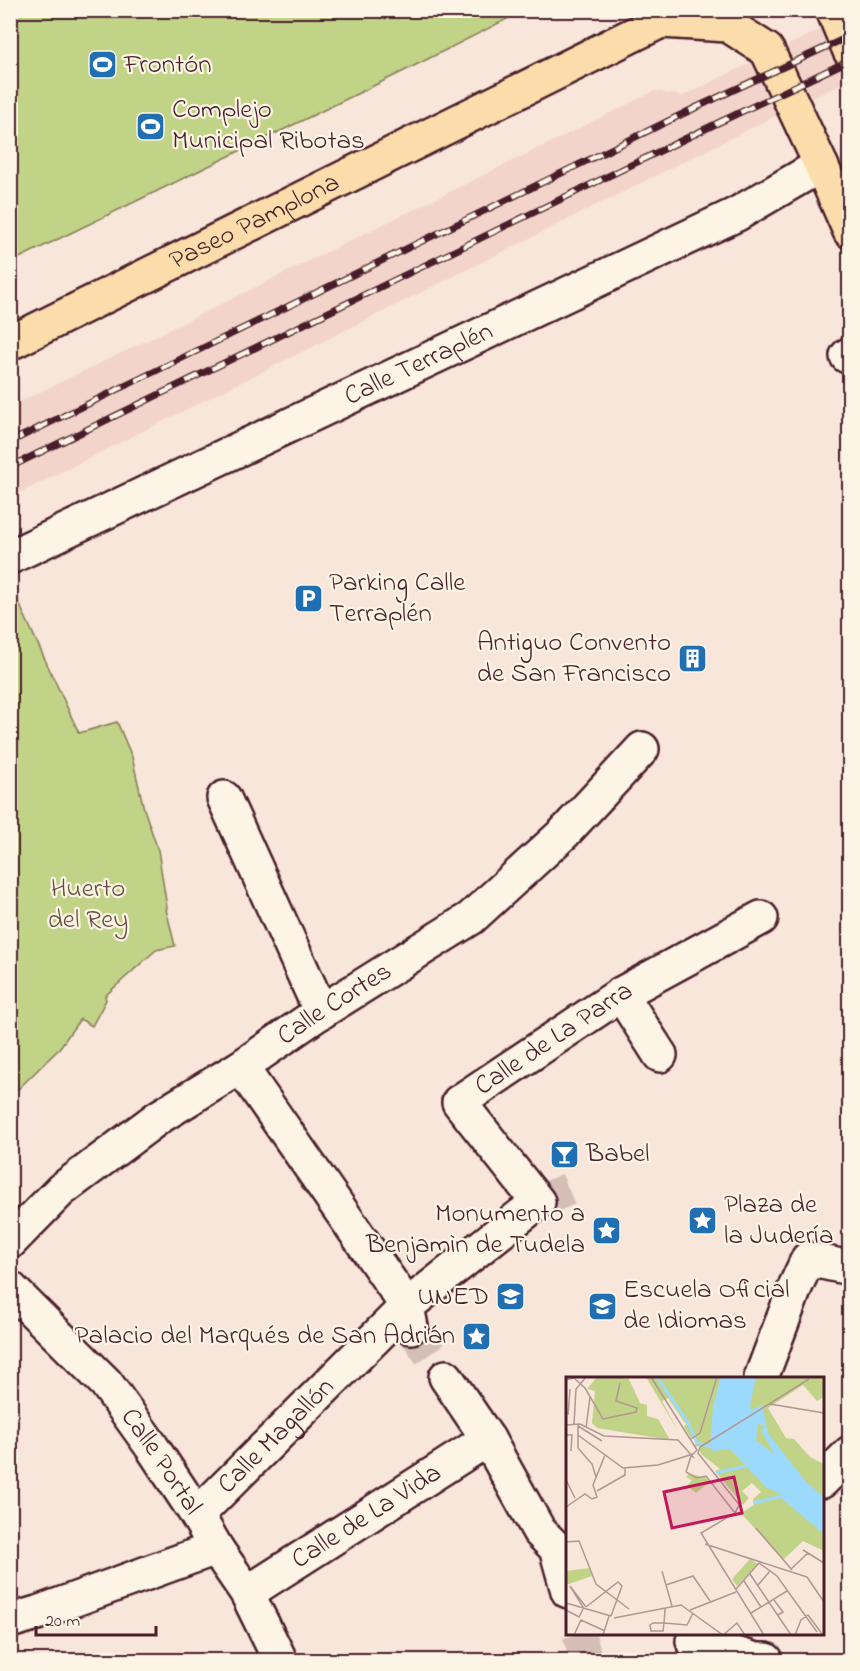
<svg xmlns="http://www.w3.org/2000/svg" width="860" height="1671" viewBox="0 0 860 1671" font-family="'Indie Flower',sans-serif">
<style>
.built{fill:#f2d4ca}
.green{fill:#c1d387;stroke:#867959;stroke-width:1.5}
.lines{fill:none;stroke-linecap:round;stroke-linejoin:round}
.minor-tunnel{stroke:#d4beb6;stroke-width:33;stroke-dasharray:33 16;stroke-linecap:butt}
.minor-casing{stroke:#4a1f2b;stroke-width:38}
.major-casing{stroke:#4a1f2b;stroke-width:38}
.minor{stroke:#fcf5e5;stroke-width:33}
.major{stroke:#faddab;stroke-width:33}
.rail-casing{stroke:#4a1f2b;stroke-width:7}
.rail{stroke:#fcf5e5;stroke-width:4.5;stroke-dasharray:14;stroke-linecap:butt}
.labels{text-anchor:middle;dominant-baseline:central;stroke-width:4.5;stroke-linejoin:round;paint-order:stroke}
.poi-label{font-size:27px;fill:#4a1f2b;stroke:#fcf5e5;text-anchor:start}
.street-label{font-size:27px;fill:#4a1f2b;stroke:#fcf5e5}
.park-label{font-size:27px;fill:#684c42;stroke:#fcf5e5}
.inset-river{fill:none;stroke:#9cdafd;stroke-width:3}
.inset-road{fill:none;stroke:#b29693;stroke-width:1.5}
.view{fill:#c2185b;fill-opacity:0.15;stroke:#c2185b;stroke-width:3}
.inset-edge{fill:none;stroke:#4a1f2b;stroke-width:3}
</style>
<rect width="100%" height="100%" fill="#f7e6d9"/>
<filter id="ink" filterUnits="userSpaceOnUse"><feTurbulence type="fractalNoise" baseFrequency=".0167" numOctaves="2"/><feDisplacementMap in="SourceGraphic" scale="12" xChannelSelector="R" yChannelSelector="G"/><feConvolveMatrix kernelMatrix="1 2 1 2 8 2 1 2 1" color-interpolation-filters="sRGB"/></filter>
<g filter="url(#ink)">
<path class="built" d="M849 16V80L759 124 11 497V406L142 343 655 91 682 96Z"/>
<g class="green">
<path d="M11 10H523V11L402 72 11 262Z"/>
<path d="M11 586 79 733 117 722 132 757 144 809 158 850 167 908 166 909 175 946 156 950 105 996 106 1000 92 1026 80 1019 58 1050 11 1096Z"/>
</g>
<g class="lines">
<g class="minor-tunnel">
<path d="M538 1202 571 1188"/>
<path d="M411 1327 446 1377"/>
<path d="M579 1634 586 1660"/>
</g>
<defs>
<g id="minor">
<path d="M847 356 850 354"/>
<path id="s1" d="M10 557 737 214 821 165"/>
<path d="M224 798 321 1012"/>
<path d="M621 994 660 1055"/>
<path d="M241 1067 407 1306 411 1327"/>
<path id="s2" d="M10 1242 61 1190 159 1117 241 1067 316 1015 471 918 564 833 642 749"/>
<path id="s3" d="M10 1288 106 1383 152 1447 197 1515 216 1548 247 1593 280 1660"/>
<path d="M446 1377 488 1439 539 1531 556 1548 568 1591"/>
<path d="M761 1378 796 1285 808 1259 850 1268"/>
<path d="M822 1481 850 1453"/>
<path id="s4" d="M197 1515 407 1306 538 1202 459 1102 621 994 761 918"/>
<path id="s5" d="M247 1593 488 1439"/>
<path d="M10 1621 37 1613 216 1548"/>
<path d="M693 1641 756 1660H766"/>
</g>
<g id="major">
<path d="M833 10 850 51"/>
<path d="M661 21 728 25 767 50 821 165 850 231"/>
<path id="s6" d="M10 343 683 10"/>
</g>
</defs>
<use href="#minor" class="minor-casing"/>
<use href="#major" class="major-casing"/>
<use href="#minor" class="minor"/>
<use href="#major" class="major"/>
<defs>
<g id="rail">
<path d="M10 442 697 107 850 36"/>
<path d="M10 467 701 131 850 60"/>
</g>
</defs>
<use href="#rail" class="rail-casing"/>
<use href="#rail" class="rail"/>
</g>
</g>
<defs>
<symbol id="stadium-square" viewBox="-11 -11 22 22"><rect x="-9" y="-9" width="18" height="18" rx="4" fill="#1f6fb2" stroke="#fcf5e5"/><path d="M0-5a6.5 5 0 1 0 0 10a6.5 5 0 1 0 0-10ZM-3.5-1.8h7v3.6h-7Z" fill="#fff"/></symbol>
<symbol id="parking-square" viewBox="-11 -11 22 22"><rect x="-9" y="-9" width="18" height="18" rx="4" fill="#1f6fb2" stroke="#fcf5e5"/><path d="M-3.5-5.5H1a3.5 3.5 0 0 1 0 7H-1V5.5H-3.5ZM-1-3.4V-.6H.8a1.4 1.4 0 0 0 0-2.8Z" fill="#fff"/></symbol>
<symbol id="building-square" viewBox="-11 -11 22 22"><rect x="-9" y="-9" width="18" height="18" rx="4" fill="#1f6fb2" stroke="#fcf5e5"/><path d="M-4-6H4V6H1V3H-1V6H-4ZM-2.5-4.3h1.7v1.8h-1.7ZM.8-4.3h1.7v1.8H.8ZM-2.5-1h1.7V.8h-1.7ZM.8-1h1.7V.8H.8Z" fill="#fff"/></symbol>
<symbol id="bar-square" viewBox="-11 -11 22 22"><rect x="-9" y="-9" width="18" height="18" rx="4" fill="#1f6fb2" stroke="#fcf5e5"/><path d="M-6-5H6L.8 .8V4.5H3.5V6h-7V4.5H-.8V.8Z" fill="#fff"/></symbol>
<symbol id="sight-square" viewBox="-11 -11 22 22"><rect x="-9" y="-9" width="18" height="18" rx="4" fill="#1f6fb2" stroke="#fcf5e5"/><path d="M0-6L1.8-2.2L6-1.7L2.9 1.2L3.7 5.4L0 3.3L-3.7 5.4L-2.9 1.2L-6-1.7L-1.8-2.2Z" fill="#fff"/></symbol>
<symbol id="university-square" viewBox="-11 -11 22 22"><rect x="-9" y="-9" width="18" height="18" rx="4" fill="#1f6fb2" stroke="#fcf5e5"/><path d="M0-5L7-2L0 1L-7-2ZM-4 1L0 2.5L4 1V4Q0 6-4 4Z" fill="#fff"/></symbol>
</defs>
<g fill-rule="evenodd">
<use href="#stadium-square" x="86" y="48" width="33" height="33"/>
<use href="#stadium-square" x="134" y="110" width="33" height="33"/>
<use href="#parking-square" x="292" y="582" width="33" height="33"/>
<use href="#building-square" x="676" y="642" width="33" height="33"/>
<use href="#bar-square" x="548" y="1138" width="33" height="33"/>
<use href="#sight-square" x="686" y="1204" width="33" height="33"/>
<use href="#sight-square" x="590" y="1214" width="33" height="33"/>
<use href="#university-square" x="494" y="1280" width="33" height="33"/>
<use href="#university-square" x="586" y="1290" width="33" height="33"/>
<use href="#sight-square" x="460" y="1320" width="33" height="33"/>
</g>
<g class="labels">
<g class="poi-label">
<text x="124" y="65">Frontón</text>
<text x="172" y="110">Complejo<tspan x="172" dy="31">Municipal Ribotas</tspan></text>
<text x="329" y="583">Parking Calle<tspan x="329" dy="31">Terraplén</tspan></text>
<text x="671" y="643" text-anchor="end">Antiguo Convento<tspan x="671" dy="31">de San Francisco</tspan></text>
<text x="586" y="1154">Babel</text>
<text x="724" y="1205">Plaza de<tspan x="724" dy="31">la Judería</tspan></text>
<text x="585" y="1214" text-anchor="end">Monumento a<tspan x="585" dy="31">Benjamìn de Tudela</tspan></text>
<text x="623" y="1290">Escuela Oficial<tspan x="623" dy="31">de Idiomas</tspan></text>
<text x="489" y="1297" text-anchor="end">UNED</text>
<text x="455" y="1336" text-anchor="end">Palacio del Marqués de San Adrián</text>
</g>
<g class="street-label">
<text stroke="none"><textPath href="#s6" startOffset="273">Paseo Pamplona</textPath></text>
<text stroke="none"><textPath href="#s1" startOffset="452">Calle Terraplén</textPath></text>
<text stroke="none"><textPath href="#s2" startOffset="404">Calle Cortes</textPath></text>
<text stroke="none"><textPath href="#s4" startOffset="705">Calle de La Parra</textPath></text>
<text stroke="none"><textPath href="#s4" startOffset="112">Calle Magallón</textPath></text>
<text stroke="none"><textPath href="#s3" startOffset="231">Calle Portal</textPath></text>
<text stroke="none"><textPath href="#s5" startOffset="142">Calle de La Vida</textPath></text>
</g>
<g class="park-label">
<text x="88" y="889">Huerto<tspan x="88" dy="31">del Rey</tspan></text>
</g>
</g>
<g transform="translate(566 1377)">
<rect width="258" height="258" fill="#f7e6d9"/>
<path d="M31 0H62L74 26 81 28V39L92 42 104 63 31 51 26 46 29 14 21 12ZM80 0H258V20L251 24 237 8 202 31 220 61 228 62 244 80 258 87V174L237 164 217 183 175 136 188 128 187 122 195 115 186 106 176 114 183 121 177 128 149 94 154 92 135 77 133 69 129 70 130 59 125 61 118 50 122 44 119 46 102 21 96 24 112 54ZM123 97 139 100 144 105 130 116 121 109 126 103 120 100ZM184 182 192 187 171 209 166 202ZM23 191 26 199 0 208V194Z" fill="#c1d387"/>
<path d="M155 0H190L184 29 186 33 196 28 202 56 240 105 258 120V157L214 120 216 118 200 110 164 72 147 74 144 70 147 30ZM192 47 199 49 195 53 208 77 190 63Z" fill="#9cdafd" fill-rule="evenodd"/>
<path class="inset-river" d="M91 0 122 46 131 66 146 70M150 96 180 89M187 126 220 118"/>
<path class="inset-road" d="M0 3 8 1 19 11 37 42 70 35 71 31 50 24 54 6M204 27 258 36M2 38 4 12M8 47 10 12 20 0M0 48 14 47 38 59 112 63 128 81M12 48V71M12 49 36 64M20 51 24 20M0 58H6L5 74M12 58 57 91 92 88 127 77 131 73 85 0M125 62 134 56 151 0M134 70 243 2M134 70 132 76 175 130M12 71 26 87 30 100M125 79 120 95 131 101 140 99 169 136M0 103 9 121M31 114 59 98V90M173 128 169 136 135 156 198 258M0 130 19 117 26 122 31 120 27 108 39 78M190 151 226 193M0 165 13 164 30 207 63 232M139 167 241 200M237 173 258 186M193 186 211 199 251 255M225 192 242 176M96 194 106 229M184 197 225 258M241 200 258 225M178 204 195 230M100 208 127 199 144 224M192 208 204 194M170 212 193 186M208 223 217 235 212 238M0 226 45 239M17 230 4 209 20 230M20 230 52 205 56 209 45 239M99 231V233L98 246 97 254H85L84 248 87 246H98L121 248 127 236M0 233 13 240 18 230M124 233 170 215M185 236 221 214M48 241 115 228 157 258 171 246 179 258M8 258 15 243 39 254M37 258 43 239M229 258 235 243 242 238 257 258"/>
<path class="view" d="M168 100 176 136 106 151 98 115Z"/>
<rect width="258" height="258" class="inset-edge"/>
</g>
<rect width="860" height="1671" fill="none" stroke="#fcf5e5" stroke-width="36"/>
<rect x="18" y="18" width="824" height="1635" fill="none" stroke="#4a1f2b" stroke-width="2" filter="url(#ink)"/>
<path d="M36 1626v9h120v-9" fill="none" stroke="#4a1f2b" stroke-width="3"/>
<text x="45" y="1626" font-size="18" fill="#4a1f2b" stroke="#fcf5e5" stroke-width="4.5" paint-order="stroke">20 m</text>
</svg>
